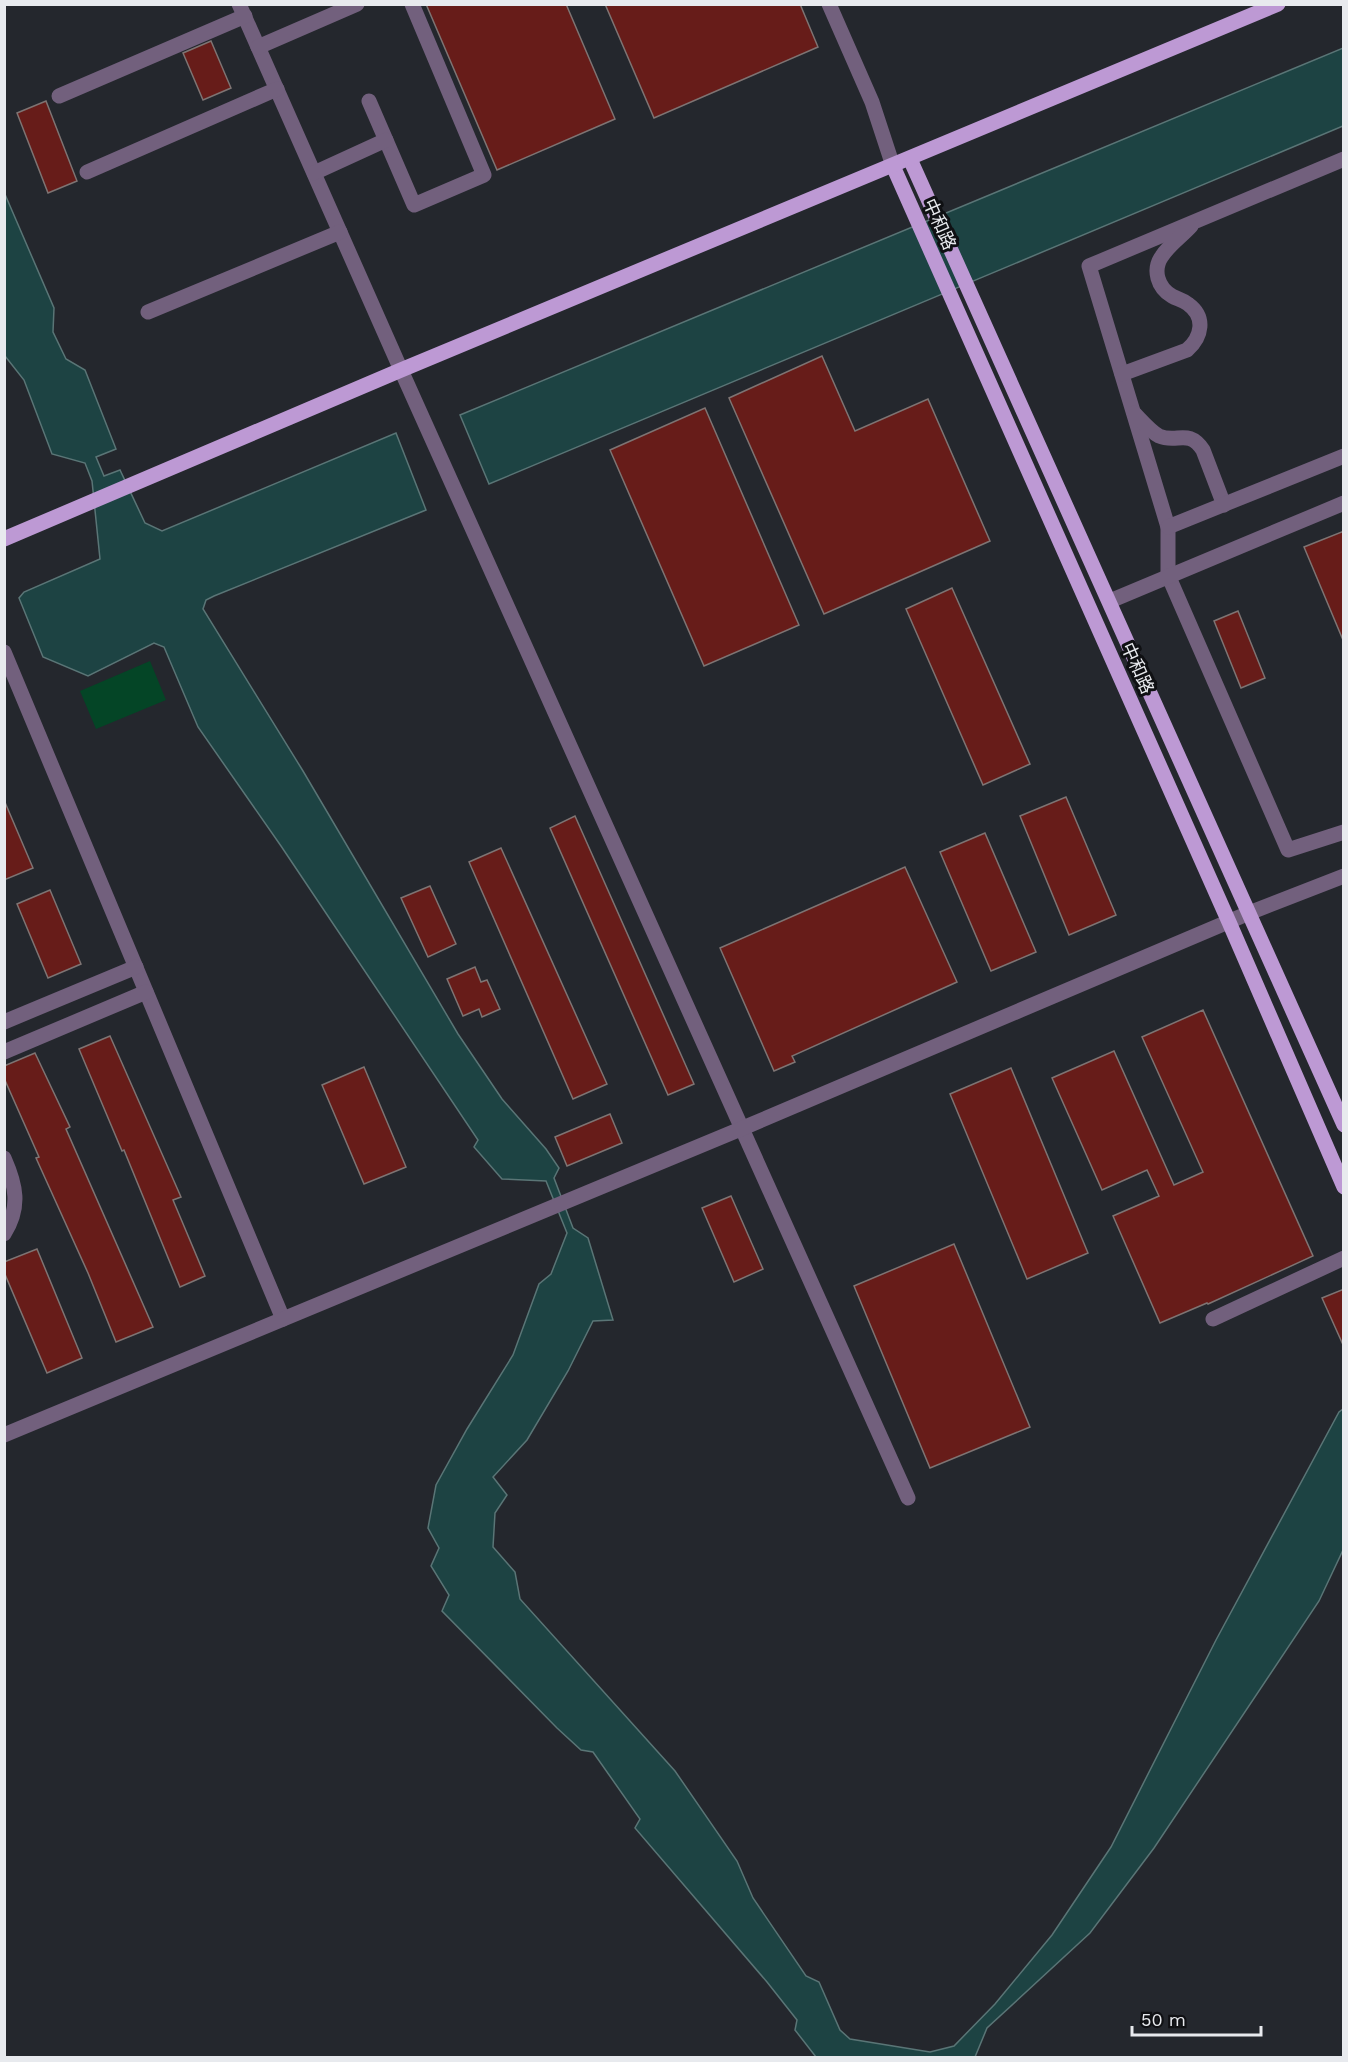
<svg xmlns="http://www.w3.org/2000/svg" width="1348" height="2062" viewBox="0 0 1348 2062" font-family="'Work Sans','Noto Sans SC',sans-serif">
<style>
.grass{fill:#044526}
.water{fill:#1d4343;stroke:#5a7576;stroke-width:1.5}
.building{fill:#671c19;stroke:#7e7473;stroke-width:1.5}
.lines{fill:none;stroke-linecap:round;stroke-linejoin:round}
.minor{stroke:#72607d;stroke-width:15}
.major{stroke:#bd99d4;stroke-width:15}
.labels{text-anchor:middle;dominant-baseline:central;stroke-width:6;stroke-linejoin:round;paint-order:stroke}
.street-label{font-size:18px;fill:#e8eaee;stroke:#0f1013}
</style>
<rect width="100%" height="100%" fill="#24272d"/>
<path class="grass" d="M150 661 166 700 96 729 80 691Z"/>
<g class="water">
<path d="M1343 48V126L489 484 460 415Z"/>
<path d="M4 192 54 308 53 332 66 359 85 370 116 449 96 457 104 476 120 470 145 523 162 531 396 433 426 510 214 596 206 600 203 609 303 771 458 1034 502 1099 546 1149 559 1168 554 1178 573 1228 588 1238 613 1320 593 1321 568 1371 527 1440 493 1477 507 1495 495 1513 493 1547 515 1572 520 1599 675 1771 737 1861 753 1898 806 1976 819 1982 840 2030 850 2039 930 2052 954 2046 995 2004 1052 1935 1111 1847 1216 1640 1339 1412 1343 1409V1550L1319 1601 1154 1848 1090 1933 987 2028 975 2057H816L795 2030 797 2020 767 1982 635 1828 640 1819 593 1752 581 1750 557 1728 442 1611 449 1595 431 1566 439 1548 428 1528 436 1485 467 1429 513 1355 539 1284 551 1274 567 1233 546 1181 502 1179 474 1147 478 1140 281 846 198 727 164 647 154 643 88 676 43 657 19 598 24 592 100 559 92 481 85 463 52 454 24 380 5 356Z"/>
</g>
<g class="building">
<path d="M426 4H566L615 119 497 170Z"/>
<path d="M605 4H800L818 47 654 118Z"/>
<path d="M211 41 231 88 203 100 183 53Z"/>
<path d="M46 101 77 181 48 193 17 113Z"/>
<path d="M822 356 855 431 928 399 990 541 824 614 729 398Z"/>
<path d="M705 408 799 625 704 666 610 450Z"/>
<path d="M1344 531V640H1343L1304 547Z"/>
<path d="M952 588 1030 764 983 785 906 609Z"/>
<path d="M1238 611 1265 678 1241 688 1214 621Z"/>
<path d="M1066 797 1116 915 1069 935 1020 816Z"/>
<path d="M4 800 33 868 4 880Z"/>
<path d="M575 816 694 1084 668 1095 550 828Z"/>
<path d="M985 833 1036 952 991 971 940 852Z"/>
<path d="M501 848 607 1084 573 1099 469 862Z"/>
<path d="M905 867 957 982 792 1056 795 1062 774 1071 720 948Z"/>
<path d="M430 886 456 944 428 957 401 898Z"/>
<path d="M50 890 81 964 48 978 17 904Z"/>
<path d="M475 967 481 982 487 980 500 1009 482 1017 479 1009 463 1016 447 979Z"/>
<path d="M1203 1010 1313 1256 1208 1304 1207 1303 1160 1323 1113 1216 1159 1196 1147 1170 1102 1190 1052 1078 1114 1051 1174 1185 1203 1172 1142 1037Z"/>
<path d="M110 1036 181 1197 173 1200 205 1276 180 1287 124 1150 122 1151 79 1049Z"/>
<path d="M35 1053 70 1127 66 1129 153 1327 116 1342 88 1273 36 1158 39 1157 4 1078V1066Z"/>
<path d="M364 1067 406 1167 364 1184 322 1085Z"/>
<path d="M1011 1068 1088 1253 1027 1279 950 1094Z"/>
<path d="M610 1114 622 1143 567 1166 555 1137Z"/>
<path d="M731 1196 763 1269 734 1282 702 1208Z"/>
<path d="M954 1244 1030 1427 930 1468 854 1286Z"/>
<path d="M37 1249 82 1358 47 1373 4 1272V1262Z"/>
<path d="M1344 1289V1347L1322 1298Z"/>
</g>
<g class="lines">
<g class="minor">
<path d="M239 4 401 370 908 1498"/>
<path d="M829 4 872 102 893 166"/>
<path d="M258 47 357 4"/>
<path d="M59 96 245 16"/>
<path d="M369 101 414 205 484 175 412 4"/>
<path d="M1344 159 1089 266 1168 527V575L1288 850 1344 832"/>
<path d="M87 172 277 89"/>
<path d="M314 173 386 140"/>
<path d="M148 312 340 232"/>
<path d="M1122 374 1187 350C1202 337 1206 317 1188 304 1183 300 1177 299 1172 296 1158 288 1152 270 1162 256 1169 245 1182 236 1191 226"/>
<path d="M1134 413C1141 420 1150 431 1159 436 1177 444 1188 428 1203 450L1224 505"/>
<path d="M1168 527 1344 456"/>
<path d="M1110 601 1344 503"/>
<path d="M4 652 283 1319"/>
<path d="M4 1022 136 967"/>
<path d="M4 1052 146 992"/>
<path d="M4 1158C16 1185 21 1207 4 1234"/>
<path d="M1213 1319 1344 1258"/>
<path d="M4 1435 743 1128 1249 913 1344 876"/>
</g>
<g class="major">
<path d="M910 159 1344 1125"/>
<path d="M893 166 1229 922 1344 1187"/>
<path d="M4 539 401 370 1278 4"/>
</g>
</g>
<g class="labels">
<g class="street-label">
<text transform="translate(940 224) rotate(66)">中和路</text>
<text transform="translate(1138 668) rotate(66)">中和路</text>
</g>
</g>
<rect width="1348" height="2062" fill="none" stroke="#e8eaee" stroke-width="12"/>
<path d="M1132 2026v9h129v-9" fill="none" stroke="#e8eaee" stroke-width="3"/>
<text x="1141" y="2026" font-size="18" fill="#e8eaee" stroke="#0f1013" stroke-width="4.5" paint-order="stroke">50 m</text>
</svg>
